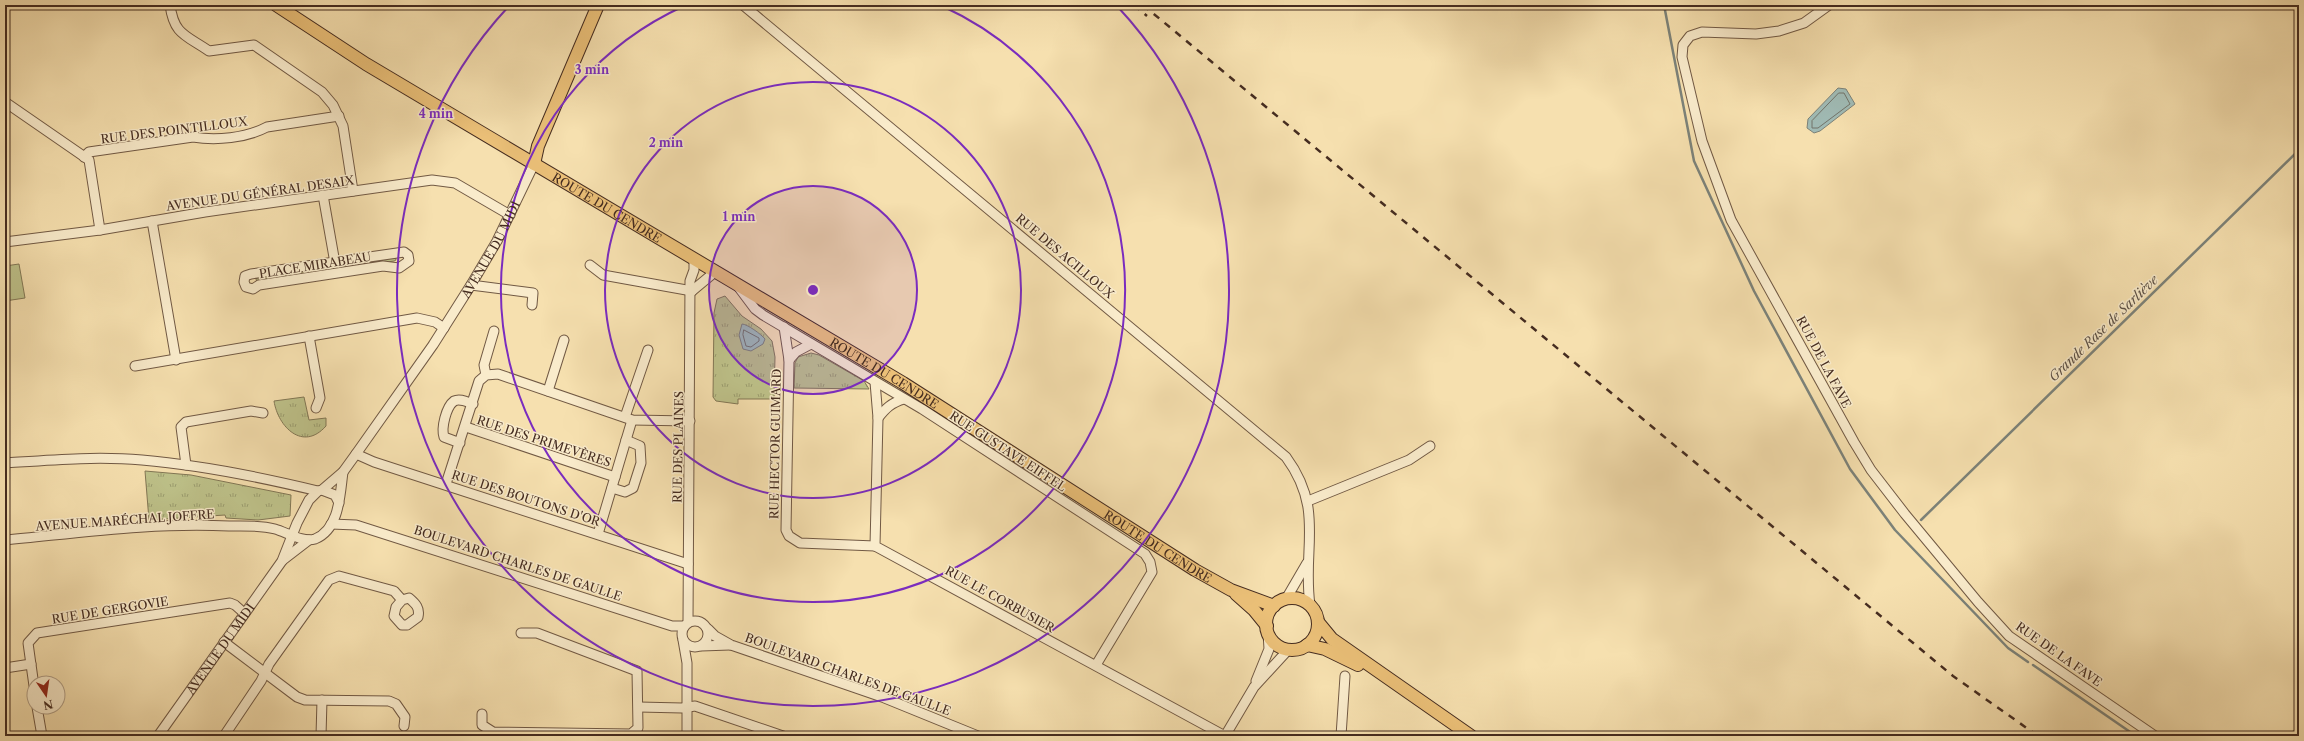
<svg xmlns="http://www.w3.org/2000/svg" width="2304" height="741" viewBox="0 0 2304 741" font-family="'Libre Caslon Text',serif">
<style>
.grass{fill:url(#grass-tufts);stroke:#827755}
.pitch{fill:#bec28a;stroke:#827755}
.water{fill:#a0bbb5;stroke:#7c8279}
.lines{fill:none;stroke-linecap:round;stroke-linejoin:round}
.shore{stroke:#72746a;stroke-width:1}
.stream{stroke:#7c8279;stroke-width:2.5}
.minor-casing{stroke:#715944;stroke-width:11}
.major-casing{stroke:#452c20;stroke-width:14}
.minor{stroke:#f9ebcb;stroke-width:9}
.major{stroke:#ebc078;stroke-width:12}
.rail{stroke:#452c20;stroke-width:2.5;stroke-dasharray:7 7;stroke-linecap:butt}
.ring{fill:none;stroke:#7b2cbf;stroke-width:2}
.labels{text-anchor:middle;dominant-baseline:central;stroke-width:3;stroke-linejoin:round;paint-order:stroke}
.street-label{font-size:12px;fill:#452c20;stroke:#f9ebcb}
.water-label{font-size:13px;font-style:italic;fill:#5c5045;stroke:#f9ebcb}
.centre{fill:#7b2cbf;stroke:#f9ebcb;stroke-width:2}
.ring-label{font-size:12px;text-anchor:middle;font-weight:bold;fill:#7b2cbf;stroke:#f9ebcb;stroke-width:3;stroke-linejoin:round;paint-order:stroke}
</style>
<defs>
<pattern id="grass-tufts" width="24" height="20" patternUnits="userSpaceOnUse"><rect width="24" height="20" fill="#bec28a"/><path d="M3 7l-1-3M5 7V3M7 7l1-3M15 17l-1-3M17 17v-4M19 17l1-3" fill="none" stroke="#9c9e70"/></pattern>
</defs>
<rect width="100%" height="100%" fill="#f6e0af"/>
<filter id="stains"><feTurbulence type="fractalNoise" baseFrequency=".005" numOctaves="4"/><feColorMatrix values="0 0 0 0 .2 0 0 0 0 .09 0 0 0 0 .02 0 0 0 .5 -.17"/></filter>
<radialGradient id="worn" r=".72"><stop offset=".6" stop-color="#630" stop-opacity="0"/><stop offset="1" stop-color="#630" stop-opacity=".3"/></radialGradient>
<g class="grass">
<path d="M395 256 396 260 394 261 257 282 256 279 257 277Z"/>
<path d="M725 296 742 316 761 329 772 341 775 357 774 399H738V404L716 401 713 397 714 313 717 299Z"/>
<path d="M811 353 819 355 864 381 869 389 794 388 795 363 798 357Z"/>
<path d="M304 397 309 420 326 418V426C303 452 278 427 274 401Z"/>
<path d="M145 471 191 475 291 495 290 516 258 520 226 518 225 515 149 520Z"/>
</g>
<path class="pitch" d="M19 264 25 298 5 301V266Z"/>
<g class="water">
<path d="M1838 88 1846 89 1855 104 1820 131 1814 133 1807 128 1808 119Z"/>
<path d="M742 324C747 324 761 334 765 339L763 344 751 351 743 349 739 335Z"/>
</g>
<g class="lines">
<g class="shore">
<path d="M1839 93H1844L1850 104 1818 128H1812V121Z"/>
<path d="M744 330 759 338V341L751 347 746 346 743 335Z"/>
</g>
<g class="stream">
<path d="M1664 5 1694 161 1754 291 1850 469 1895 530 2008 648 2028 662"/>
<path d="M1921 520 2299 150"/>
<path d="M2033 665 2136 736"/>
<path d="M2287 736 2299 728"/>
</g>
<defs>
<g id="minor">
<path d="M170 5C174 35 186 35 209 51L254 45 322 92 333 105 343 126 353 191"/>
<path d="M743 5 1286 457C1325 510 1302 548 1310 605"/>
<path d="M1829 5 1804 23 1779 31 1756 34 1702 32 1690 36 1683 45 1682 57 1702 141 1731 220 1854 442 1871 470 1905 514 1978 602 2009 636 2155 736"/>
<path d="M5 102 89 160 100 230"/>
<path d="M84 157 89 152 193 137C216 141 246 138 267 127L339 116"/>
<path d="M323 195 335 263"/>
<path d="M152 221 176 360"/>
<path d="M5 242 100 230 205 212 432 180 455 183 510 215"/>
<path d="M404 252 408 255 409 261 399 268 383 266 259 285 253 289 246 287 244 282 245 276 251 274Z"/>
<path d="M590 265 603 275 692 291"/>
<path d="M471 285 533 293 532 305"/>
<path d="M737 285 755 309 763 315 922 409 1145 554 1150 562 1152 572 1096 665"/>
<path d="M692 291 716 271"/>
<path d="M784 327 789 360 786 530 789 536 800 543 875 546"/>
<path d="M309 336 320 398 316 408"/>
<path d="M789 360 796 352 811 344"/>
<path d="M135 366 417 318 435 322 444 328"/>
<path d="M486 375 484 365 494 331"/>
<path d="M875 382 878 418 875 546 1225 736"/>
<path d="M548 391 564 340"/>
<path d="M625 417 648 350"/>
<path d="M878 418C886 408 891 403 904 399"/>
<path d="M466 427 615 477"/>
<path d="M460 443 444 437C441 428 446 407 454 401 460 398 467 402 473 404"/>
<path d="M356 454 374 462 688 564"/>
<path d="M5 463C50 460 96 456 142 460 201 465 260 477 318 491"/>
<path d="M186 465 181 427 186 422 251 411 263 413"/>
<path d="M446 484 479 381 486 375 498 374 632 420 690 421"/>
<path d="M612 488 625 492 633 488 641 463 640 446 626 440"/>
<path id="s1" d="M322 490 343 472 356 454 433 345 471 285 497 241 534 164"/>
<path d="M1308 501 1409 460 1430 446"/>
<path d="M331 524 356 525 672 626H684"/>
<path d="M598 534 632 420"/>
<path d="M5 540C79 533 155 522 229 526 244 526 260 525 275 529 286 532 303 543 315 539 340 529 340 493 343 472"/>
<path d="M283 560 309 540"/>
<path d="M1286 599 1307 563"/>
<circle cx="695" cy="634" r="13"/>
<path d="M688 622 690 281 694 270V259"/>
<path d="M708 629 715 636 731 645 882 697 978 736"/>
<path d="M683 640 687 663V736"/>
<path d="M224 642 297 697 305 700 389 701 396 704 405 717 404 726"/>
<path d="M701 646 730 645"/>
<path d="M5 668 31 664"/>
<path d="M1256 681 1269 649 1268 633"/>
<path d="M34 686 28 643 37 633 230 603 235 605 244 613"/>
<path d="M37 707 42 736"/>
<path d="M639 707 682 708 695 706 783 736"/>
<path d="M482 714V725L493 732 631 734 638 728 637 671 537 633H521"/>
<path id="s2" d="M158 736 282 561 297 523 309 500 318 491 322 490 335 495 339 503"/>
<path d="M224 736 261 681 269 664 329 580 339 576 394 591 402 600 409 598C416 604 420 608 418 617L407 625H402L394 616 396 607 402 600"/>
<path d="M321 736 322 700"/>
<path d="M1225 736 1254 687 1288 650"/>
<path d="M1341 736 1345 676"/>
</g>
<g id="major">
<path id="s3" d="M276 5 366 64 903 383 1195 570 1231 590 1274 606"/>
<path d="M534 164 538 146 598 5"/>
<path d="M1236 594 1254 610 1267 626"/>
<circle cx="1292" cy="624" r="26"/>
<path d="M1318 622 1332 639 1471 736"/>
<path d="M1307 645 1325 649 1358 665"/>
</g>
</defs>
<use href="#minor" class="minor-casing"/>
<use href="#major" class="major-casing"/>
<use href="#minor" class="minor"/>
<use href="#major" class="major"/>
<g class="rail">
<path d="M1134 5 1147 16"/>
<path d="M1143 5 1953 676 2038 736"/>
</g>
</g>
<circle cx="813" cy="290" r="104" fill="#7b2cbf" fill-opacity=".12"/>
<g class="ring">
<circle cx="813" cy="290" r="104"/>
<circle cx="813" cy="290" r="208"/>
<path d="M942 6A312 312 0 1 1 684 6"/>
<path d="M1117 6A416 416 0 1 1 509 6"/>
</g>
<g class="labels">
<g class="street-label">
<text transform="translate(174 130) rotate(-7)">RUE DES POINTILLOUX</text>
<text transform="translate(260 193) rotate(-8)">AVENUE DU GÉNÉRAL DESAIX</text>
<text stroke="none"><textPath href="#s3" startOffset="388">ROUTE DU CENDRE</textPath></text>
<text stroke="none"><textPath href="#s1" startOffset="295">AVENUE DU MIDI</textPath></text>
<text transform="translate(1065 256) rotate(40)">RUE DES ACILLOUX</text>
<text transform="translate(315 265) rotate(-9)">PLACE MIRABEAU</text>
<text transform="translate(1824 362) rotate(62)">RUE DE LA FAVE</text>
<text stroke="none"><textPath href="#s3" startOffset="711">ROUTE DU CENDRE</textPath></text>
<text transform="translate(544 441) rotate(18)">RUE DES PRIMEVÈRES</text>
<text transform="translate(775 444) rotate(-89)">RUE HECTOR GUIMARD</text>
<text transform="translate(678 447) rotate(-89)">RUE DES PLAINES</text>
<text transform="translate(1008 451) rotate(33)">RUE GUSTAVE EIFFEL</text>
<text transform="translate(526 498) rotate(18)">RUE DES BOUTONS D'OR</text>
<text transform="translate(125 520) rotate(-4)">AVENUE MARÉCHAL JOFFRE</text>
<text stroke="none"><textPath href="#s3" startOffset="1035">ROUTE DU CENDRE</textPath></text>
<text transform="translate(518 563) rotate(18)">BOULEVARD CHARLES DE GAULLE</text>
<text transform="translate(1000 599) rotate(29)">RUE LE CORBUSIER</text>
<text transform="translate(110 610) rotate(-9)">RUE DE GERGOVIE</text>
<text stroke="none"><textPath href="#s2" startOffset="107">AVENUE DU MIDI</textPath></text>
<text transform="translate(2059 654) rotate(35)">RUE DE LA FAVE</text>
<text transform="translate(848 674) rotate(20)">BOULEVARD CHARLES DE GAULLE</text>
</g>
<g class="water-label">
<text transform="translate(2103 328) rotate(-44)">Grande Rase de Sarliève</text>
</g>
</g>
<circle cx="813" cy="290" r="6" class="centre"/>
<g class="ring-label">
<text x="592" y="74">3 min</text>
<text x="436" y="118">4 min</text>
<text x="666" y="147">2 min</text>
<text x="739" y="221">1 min</text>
</g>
<rect width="2304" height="741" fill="none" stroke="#f6e0af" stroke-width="20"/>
<rect x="6" y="6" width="2292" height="729" fill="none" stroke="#452c20" stroke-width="2"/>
<rect x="10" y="10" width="2284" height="721" fill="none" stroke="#452c20"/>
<g transform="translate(46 695) rotate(167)"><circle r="19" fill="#f9ebcb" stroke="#b19f87"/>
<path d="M0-3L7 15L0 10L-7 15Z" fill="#8f2418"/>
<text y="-6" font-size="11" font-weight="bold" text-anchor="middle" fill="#452c20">N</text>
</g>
<rect width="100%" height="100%" filter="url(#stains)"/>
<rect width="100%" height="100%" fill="url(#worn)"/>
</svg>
